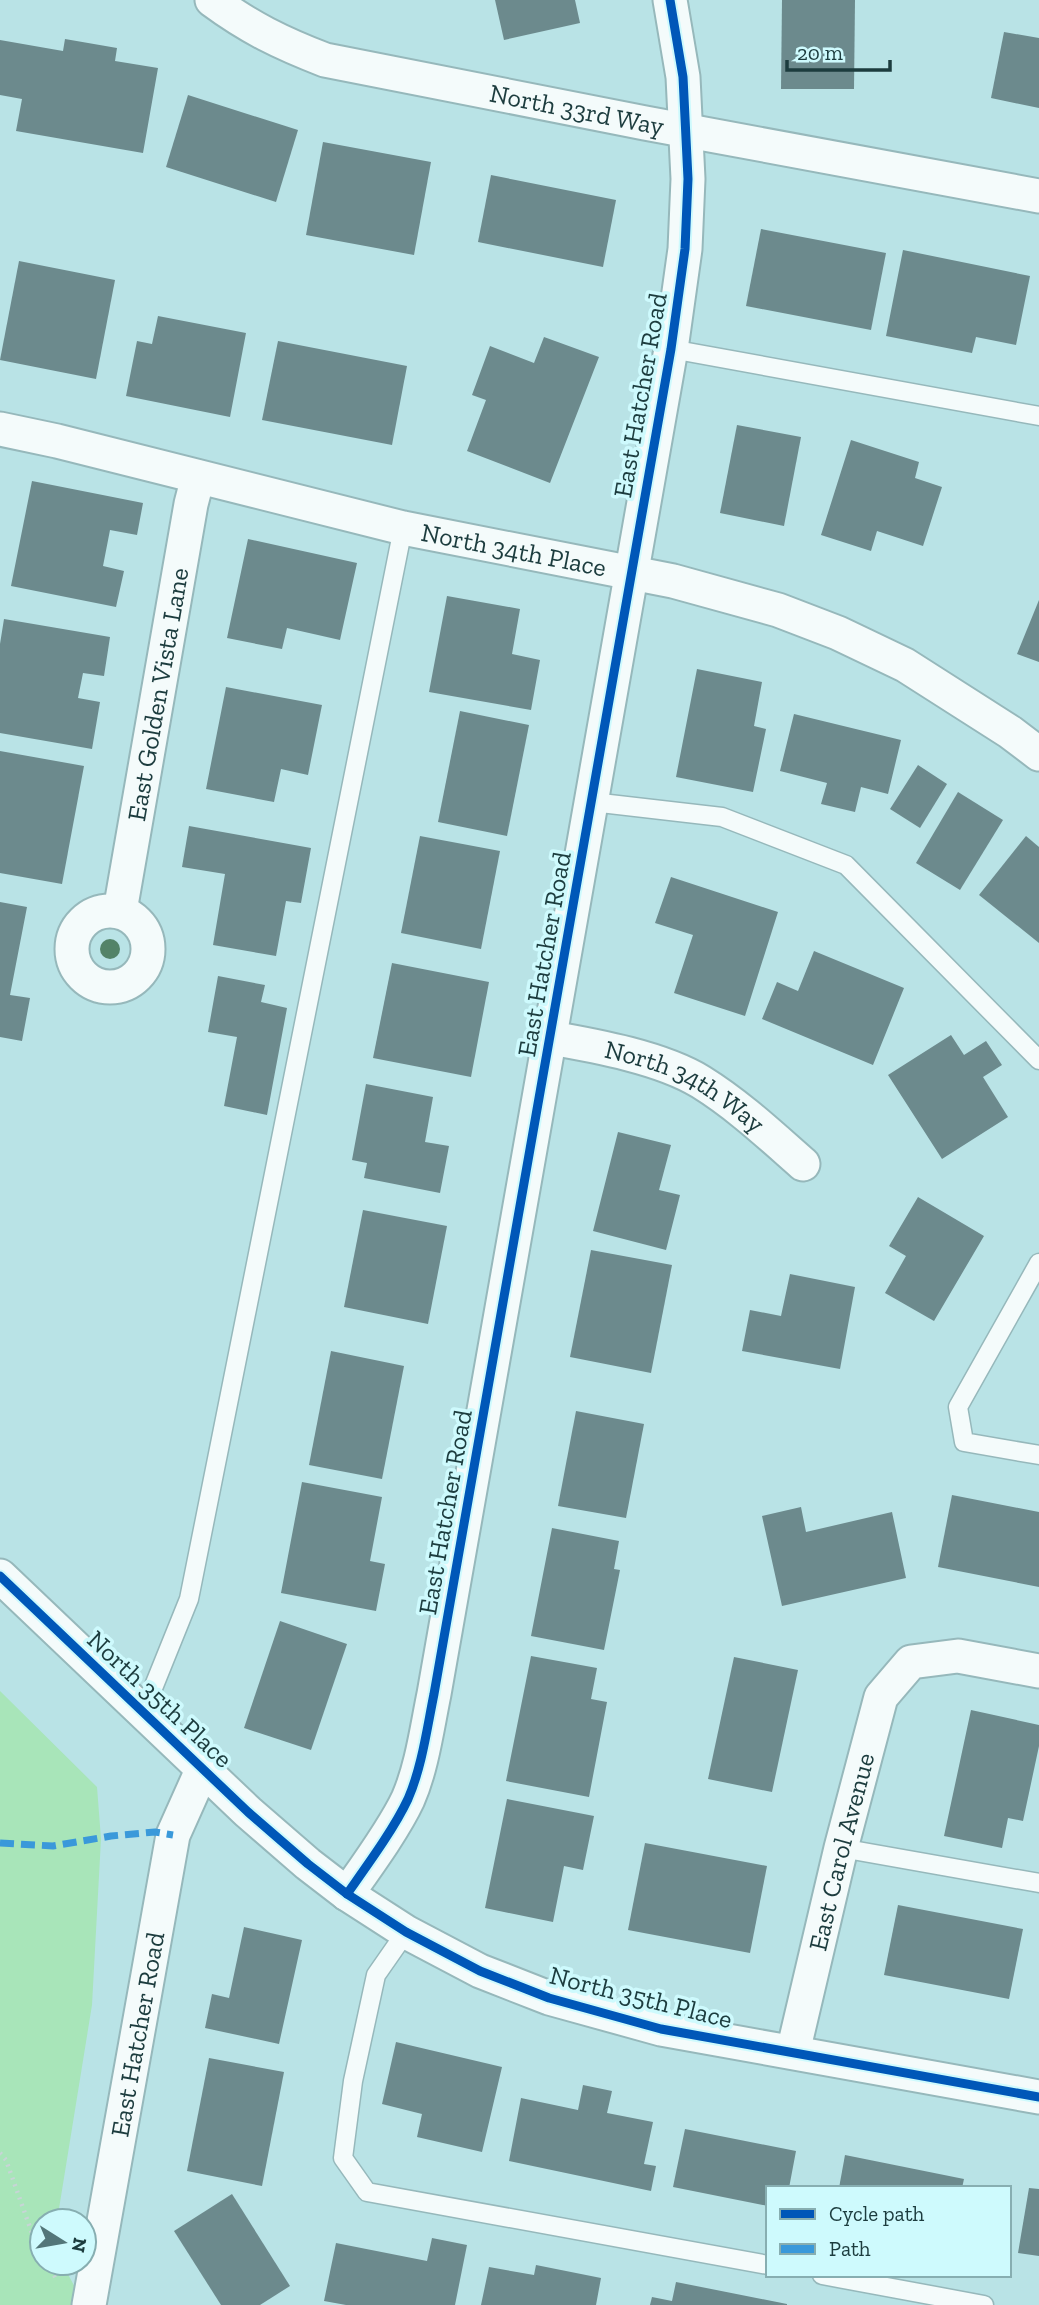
<svg xmlns="http://www.w3.org/2000/svg" width="1039" height="2305" viewBox="0 0 1039 2305" font-family="'Zilla Slab',serif">
<style>
.green{fill:#a8e5b9}
.building{fill:#6c8a8d}
.lines{fill:none;stroke-linecap:round;stroke-linejoin:round}
.service-casing{stroke:#96b8bb;stroke-width:21}
.minor-casing{stroke:#96b8bb;stroke-width:37}
.path{stroke:#c7d5d6;stroke-width:4.5;stroke-dasharray:2 5;stroke-linecap:butt}
.service{stroke:#f4fbfb;stroke-width:18}
.minor{stroke:#f4fbfb;stroke-width:33}
.quiet{stroke:#3a99da;stroke-width:7;stroke-dasharray:14 7;stroke-linecap:butt}
.cycleway-casing{stroke:#cefafd;stroke-width:13}
.cycleway{stroke:#0057b8;stroke-width:9}
.tree{fill:#538368}
.labels{text-anchor:middle;dominant-baseline:central;stroke-width:7;stroke-linejoin:round;paint-order:stroke}
.street-label{font-size:26px;fill:#1c3c3e;stroke:#cefafd}
</style>
<rect width="100%" height="100%" fill="#b9e3e6"/>
<path class="green" d="M0 1691 97 1787 101 1839 92 2005 57 2221H42V2263H62L78 2293 77 2305H0Z"/>
<g class="building">
<path d="M495 0H575L580 23 504 40Z"/>
<path d="M782 0H855L854 89H781Z"/>
<path d="M1004 32 1039 38V108L991 98Z"/>
<path d="M65 39 117 48 115 61 158 68 143 153 16 131 22 99 0 95V40L63 51Z"/>
<path d="M188 95 298 130 276 202 166 167Z"/>
<path d="M323 142 431 162 414 255 306 235Z"/>
<path d="M491 175 616 200 603 267 478 242Z"/>
<path d="M761 229 886 253 871 330 746 306Z"/>
<path d="M903 250 1030 276 1016 345 976 337 972 353 886 336Z"/>
<path d="M19 261 115 280 96 379 0 360Z"/>
<path d="M158 316 246 333 230 417 126 396 137 341 152 344Z"/>
<path d="M544 337 599 357 550 483 467 451 486 400 472 395 490 346 534 363Z"/>
<path d="M278 341 407 366 392 445 262 420Z"/>
<path d="M737 425 801 437 784 526 720 513Z"/>
<path d="M851 440 919 462 915 478 942 487 923 546 877 531 871 551 821 535Z"/>
<path d="M32 481 143 503 137 535 110 530 103 566 124 571 116 607 11 586Z"/>
<path d="M248 539 357 563 340 640 287 628 282 649 227 638Z"/>
<path d="M447 596 520 609 512 654 540 660 531 710 429 692Z"/>
<path d="M1039 600V662L1017 654Z"/>
<path d="M4 619 110 637 104 676 83 673 78 698 100 702 92 749 0 733V644Z"/>
<path d="M697 669 762 682 754 726 766 729 753 792 676 777Z"/>
<path d="M226 687 322 705 308 775 281 769 274 802 206 789Z"/>
<path d="M460 711 529 725 507 836 438 822Z"/>
<path d="M794 714 901 740 888 794 861 787 855 812 821 804 827 783 780 771Z"/>
<path d="M0 751 84 766 62 884 0 873Z"/>
<path d="M918 765 947 784 920 828 890 809Z"/>
<path d="M958 792 1003 820 960 890 916 863Z"/>
<path d="M189 826 311 848 301 903 286 901 276 956 213 945 225 874 182 867Z"/>
<path d="M420 836 500 851 481 949 401 933Z"/>
<path d="M1026 836 1039 847V943L979 895Z"/>
<path d="M671 877 778 912 745 1016 674 993 693 935 655 923Z"/>
<path d="M0 902 27 907 10 995 30 998 22 1041 0 1037Z"/>
<path d="M814 951 904 988 873 1065 762 1019 777 982 798 991Z"/>
<path d="M392 963 489 982 471 1077 373 1058Z"/>
<path d="M218 976 265 985 261 1002 287 1008 267 1115 224 1106 237 1037 208 1032Z"/>
<path d="M951 1035 964 1055 986 1041 1002 1065 983 1077 1008 1117 942 1159 888 1075Z"/>
<path d="M366 1084 433 1097 425 1142 449 1146 440 1193 364 1178 367 1163 352 1160Z"/>
<path d="M618 1132 671 1145 659 1190 680 1195 666 1250 593 1231Z"/>
<path d="M918 1197 984 1236 934 1321 885 1293 906 1256 889 1246Z"/>
<path d="M363 1210 447 1226 428 1324 344 1307Z"/>
<path d="M591 1250 672 1265 651 1373 570 1357Z"/>
<path d="M790 1274 855 1287 840 1369 742 1351 750 1310 781 1316Z"/>
<path d="M331 1351 404 1366 382 1479 309 1465Z"/>
<path d="M576 1411 644 1424 626 1518 558 1506Z"/>
<path d="M302 1482 382 1497 370 1561 385 1564 376 1611 281 1593Z"/>
<path d="M952 1495 1039 1512V1587L938 1567Z"/>
<path d="M801 1507 806 1532 892 1512 906 1578 782 1606 762 1516Z"/>
<path d="M552 1528 619 1541 614 1569 620 1570 604 1650 531 1636Z"/>
<path d="M280 1621 347 1644 311 1750 244 1728Z"/>
<path d="M531 1656 597 1668 591 1699 607 1702 589 1797 506 1781Z"/>
<path d="M734 1657 798 1670 772 1792 708 1779Z"/>
<path d="M971 1710 1039 1725V1746L1023 1821 1008 1818 1002 1848 944 1836Z"/>
<path d="M507 1799 594 1816 583 1870 564 1866 553 1922 485 1908Z"/>
<path d="M645 1843 767 1866 750 1953 628 1930Z"/>
<path d="M898 1905 1023 1929 1009 1999 884 1975Z"/>
<path d="M244 1927 302 1940 279 2044 205 2028 212 1994 229 1998Z"/>
<path d="M396 2042 502 2067 482 2152 417 2137 422 2114 382 2104Z"/>
<path d="M209 2058 284 2072 262 2186 187 2171Z"/>
<path d="M583 2085 612 2091 607 2113 653 2122 644 2164 656 2166 651 2191 509 2161 521 2098 578 2110Z"/>
<path d="M685 2129 796 2151 789 2188H768V2206L673 2187Z"/>
<path d="M845 2155 964 2179 962 2188H839Z"/>
<path d="M1029 2188 1039 2189V2256L1018 2253Z"/>
<path d="M232 2194 290 2286 260 2305H221L174 2231Z"/>
<path d="M432 2238 467 2245 455 2305H346L324 2301 336 2243 427 2261Z"/>
<path d="M536 2265 601 2278 596 2305H481L489 2267 534 2275Z"/>
<path d="M676 2282 787 2304V2305H650L652 2297 672 2301Z"/>
</g>
<g class="lines">
<defs>
<g id="service">
<path d="M671 349 1039 416"/>
<path d="M592 802 722 817 846 865 1039 1060"/>
<path d="M1039 1263 958 1407 964 1442 1039 1455"/>
<path d="M143 1713 189 1599 403 528"/>
<path d="M841 1848 1039 1883"/>
<path d="M406 1932 376 1975 353 2081 343 2158 367 2192 768 2265"/>
<path d="M822 2275 984 2305"/>
</g>
<g id="minor">
<path id="s1" d="M212 0C250 28 281 43 325 60L645 123 1039 196"/>
<path id="s2" d="M0 429 57 441 403 528 673 581 778 610 838 633 905 665 1010 732 1039 754"/>
<circle cx="110" cy="949" r="38"/>
<path id="s3" d="M120 911 191 504 198 477"/>
<path id="s4" d="M551 1038C597 1046 662 1058 701 1082 738 1105 770 1135 803 1164"/>
<path d="M0 1576 248 1812 308 1864 347 1894 406 1932 480 1971 549 1998 661 2029 1039 2097"/>
<path d="M347 1894C366 1867 394 1829 408 1799 422 1767 427 1728 434 1694L671 349 685 249 688 179 683 77 670 0"/>
<path id="s5" d="M793 2052 841 1848 881 1697 911 1662 958 1656 1039 1671"/>
<path id="s6" d="M89 2305 173 1835 203 1768"/>
</g>
</defs>
<use href="#service" class="service-casing"/>
<use href="#minor" class="minor-casing"/>
<g class="path">
<path d="M0 2153 6 2160 33 2236 42 2252"/>
<path d="M48 2263 57 2281"/>
</g>
<use href="#service" class="service"/>
<use href="#minor" class="minor"/>
<path class="quiet" d="M0 1843 53 1846 111 1836 155 1832 173 1835"/>
<defs>
<g id="cycleway">
<path d="M0 1576 248 1812 308 1864 347 1894 406 1932 480 1971 549 1998 661 2029 1039 2097"/>
<path d="M347 1894C366 1867 394 1829 408 1799 422 1767 427 1728 434 1694L671 349 685 249 688 179 683 77 670 0"/>
</g>
</defs>
<use href="#cycleway" class="cycleway-casing"/>
<use href="#cycleway" class="cycleway"/>
</g>
<circle class="tree" cx="110" cy="949" r="10"/>
<g class="labels">
<g class="street-label">
<text stroke="none"><textPath href="#s1" startOffset="385">North 33rd Way</textPath></text>
<text transform="translate(640 395) rotate(-80)">East Hatcher Road</text>
<text stroke="none"><textPath href="#s2" startOffset="528">North 34th Place</textPath></text>
<text stroke="none"><textPath href="#s3" startOffset="220">East Golden Vista Lane</textPath></text>
<text transform="translate(544 954) rotate(-80)">East Hatcher Road</text>
<text stroke="none"><textPath href="#s4" startOffset="144">North 34th Way</textPath></text>
<text transform="translate(445 1512) rotate(-80)">East Hatcher Road</text>
<text transform="translate(160 1699) rotate(43)">North 35th Place</text>
<text stroke="none"><textPath href="#s5" startOffset="206">East Carol Avenue</textPath></text>
<text transform="translate(641 1997) rotate(14)">North 35th Place</text>
<text stroke="none"><textPath href="#s6" startOffset="275">East Hatcher Road</textPath></text>
</g>
</g>
<rect x="766" y="2186" width="245" height="91" fill="#cefafd" stroke="#87aeb1" stroke-width="2"/>
<rect x="780" y="2209" width="35" height="10" fill="#0057b8" stroke="#87aeb1" stroke-width="2"/>
<text x="829" y="2221" font-size="21" fill="#1c3c3e">Cycle path</text>
<rect x="780" y="2244" width="35" height="10" fill="#3a99da" stroke="#87aeb1" stroke-width="2"/>
<text x="829" y="2256" font-size="21" fill="#1c3c3e">Path</text>
<g transform="translate(63 2242) rotate(101)"><circle r="33" fill="#cefafd" stroke="#87aeb1" stroke-width="2"/>
<path d="M0-5L12 26L0 18L-12 26Z" fill="#537679"/>
<text y="-10" font-size="19" font-weight="bold" text-anchor="middle" fill="#1c3c3e">N</text>
</g>
<path d="M787 60v10h103v-10" fill="none" stroke="#1c3c3e" stroke-width="3.5"/>
<text x="797" y="60" font-size="21" fill="#1c3c3e" stroke="#cefafd" stroke-width="5" paint-order="stroke">20 m</text>
</svg>
